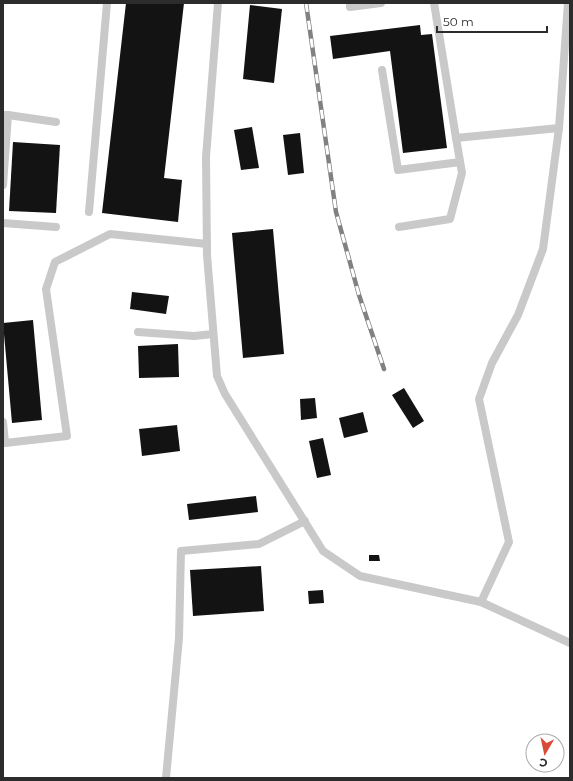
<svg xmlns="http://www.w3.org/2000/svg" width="573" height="781" viewBox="0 0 573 781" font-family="Montserrat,sans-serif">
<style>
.building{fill:#131313}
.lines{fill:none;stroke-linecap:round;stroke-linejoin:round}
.service{stroke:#c9c9c9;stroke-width:8}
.rail-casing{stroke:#818181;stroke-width:4.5}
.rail{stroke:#fff;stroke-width:3;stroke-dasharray:9;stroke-linecap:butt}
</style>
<rect width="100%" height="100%" fill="#fff"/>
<g class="building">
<path d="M126 3H184L164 178 182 180 178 222 102 213Z"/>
<path d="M250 5 282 9 274 83 243 79Z"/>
<path d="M420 25 421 35 432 34 447 148 403 153 390 51 333 59 330 36Z"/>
<path d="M252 127 259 168 241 170 234 130Z"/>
<path d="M300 133 304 173 288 175 283 135Z"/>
<path d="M13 142 60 145 56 213 9 211Z"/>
<path d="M273 229 284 354 243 358 232 233Z"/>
<path d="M132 292 169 296 166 314 130 309Z"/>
<path d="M33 320 42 420 12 423 3 323Z"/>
<path d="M178 344 179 377 139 378 138 346Z"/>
<path d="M404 388 424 421 413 428 392 395Z"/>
<path d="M315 398 317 418 301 420 300 399Z"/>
<path d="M363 412 368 432 344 438 339 418Z"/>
<path d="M177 425 180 451 142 456 139 429Z"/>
<path d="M323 438 331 475 317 478 309 441Z"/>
<path d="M256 496 258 512 189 520 187 504Z"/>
<path d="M369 555H379L380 561H369Z"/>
<path d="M261 566 264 611 193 616 190 570Z"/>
<path d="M323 590 324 603 309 604 308 591Z"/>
</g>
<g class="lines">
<g class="service">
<path d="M218 3 206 157 207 255 217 376 225 394 323 551 360 576 481 602 570 643"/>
<path d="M350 3V7L381 3"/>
<path d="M434 3 456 138 559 128"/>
<path d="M382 70 398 170 460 162"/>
<path d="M3 115H8L3 185"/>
<path d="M8 115 56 122"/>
<path d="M89 212 107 3"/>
<path d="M3 223 56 227"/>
<path d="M399 227 450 219 462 173 456 138"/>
<path d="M138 332 194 336 213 334"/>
<path d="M3 422 5 443 67 436 46 289 55 262 110 234 207 244"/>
<path d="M481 602 509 542 479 399 492 363 518 315 543 249 559 128 568 3"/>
<path d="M166 778 179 638 181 551 259 544 305 521"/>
</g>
<defs>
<path id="rail" d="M306 3 336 212 359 295 384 369"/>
</defs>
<use href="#rail" class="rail-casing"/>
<use href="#rail" class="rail"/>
</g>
<rect width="573" height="781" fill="none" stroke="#2c2c2c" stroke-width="8"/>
<g transform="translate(545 753) rotate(189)"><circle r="19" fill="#ffffff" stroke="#ababab"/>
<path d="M0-3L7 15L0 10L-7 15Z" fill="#d94b39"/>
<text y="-6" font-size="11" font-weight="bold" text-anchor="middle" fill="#2c2c2c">С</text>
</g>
<path d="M437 26v6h110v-6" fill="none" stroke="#2c2c2c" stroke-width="2"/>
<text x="443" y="26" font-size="12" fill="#2c2c2c" stroke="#ffffff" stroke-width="3" paint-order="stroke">50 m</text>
</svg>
